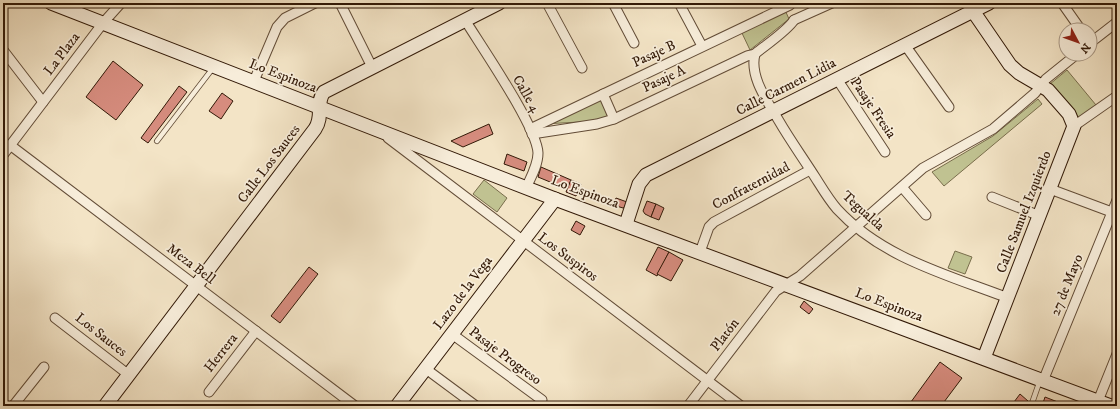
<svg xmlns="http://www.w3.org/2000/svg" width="1120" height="409" viewBox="0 0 1120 409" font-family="'IM FELL DW Pica',serif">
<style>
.green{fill:#c0c291;stroke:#796e4c}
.building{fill:#d68c7e;stroke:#321907}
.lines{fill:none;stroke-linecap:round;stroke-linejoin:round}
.lane-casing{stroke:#624c37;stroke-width:6}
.street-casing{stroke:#624c37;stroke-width:11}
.secondary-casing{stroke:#321907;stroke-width:15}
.lane{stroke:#f7edda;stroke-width:4.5}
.street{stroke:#f7edda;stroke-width:9}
.secondary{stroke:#f7edda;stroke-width:13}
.labels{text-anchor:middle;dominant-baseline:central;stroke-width:3.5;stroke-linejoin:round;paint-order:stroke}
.street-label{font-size:14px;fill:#321907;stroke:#f7edda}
</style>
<rect width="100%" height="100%" fill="#f3e4c6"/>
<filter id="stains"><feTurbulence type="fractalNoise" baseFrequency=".005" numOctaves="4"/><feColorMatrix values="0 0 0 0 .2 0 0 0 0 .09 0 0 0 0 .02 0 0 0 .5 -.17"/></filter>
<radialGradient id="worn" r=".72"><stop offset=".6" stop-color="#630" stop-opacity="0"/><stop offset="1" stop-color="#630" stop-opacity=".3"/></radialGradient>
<g class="green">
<path d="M785 10 789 19 750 50 741 31Z"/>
<path d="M1067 70 1096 105 1078 119 1050 84Z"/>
<path d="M601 97 609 116 598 121 543 124Z"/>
<path d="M1038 99 1042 104 944 186 932 172 993 136Z"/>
<path d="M484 180 507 198 497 212 473 194Z"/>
<path d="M955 251 972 257 965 274 948 268Z"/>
</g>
<g class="building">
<path d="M113 61 143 85 116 120 86 97Z"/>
<path d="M179 86 187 92 148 143 141 138Z"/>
<path d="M222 93 233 101 221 119 209 111Z"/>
<path d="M489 124 493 134 463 147 451 141Z"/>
<path d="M507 154 527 162 524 171 504 164Z"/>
<path d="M541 167 571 180 567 189 538 177Z"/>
<path d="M571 180 581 184 576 196 566 192Z"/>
<path d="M616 198 627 202 625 207 623 208 613 205Z"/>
<path d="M647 201 656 204 651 217 645 214 643 211Z"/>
<path d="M656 204 664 208 659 220 651 217Z"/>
<path d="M576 221 585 226 580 235 571 230Z"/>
<path d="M658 247 669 252 657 276 646 270Z"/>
<path d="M669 252 683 260 671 281 657 274Z"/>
<path d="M309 267 318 274 280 323 271 316Z"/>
<path d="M804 301 813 309 809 314 800 307Z"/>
<path d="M940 362 962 378 941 406H908Z"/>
<path d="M1020 394 1028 401 1024 406H1011Z"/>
<path d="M1045 397 1068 406H1042Z"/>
</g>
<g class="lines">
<defs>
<g id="lane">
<path d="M157 141 213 68"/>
<path d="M1031 406 1038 386V381"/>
</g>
<g id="street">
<path d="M340 3 372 67"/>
<path d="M547 3 582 68"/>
<path d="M613 3 634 43"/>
<path d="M679 3 702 46"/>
<path d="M1062 3 1081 30"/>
<path d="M465 20C481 46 537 127 538 153 538 165 531 177 526 188"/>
<path d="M794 20 832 3"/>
<path d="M1090 43 1117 22"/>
<path d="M905 45 949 107"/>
<path d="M3 50 43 102"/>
<path d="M755 54C749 77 768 102 779 121 790 140 803 158 815 177 822 188 829 200 837 209 882 258 948 275 1008 298"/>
<path d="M837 79 885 152"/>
<path d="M254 81 277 27 285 18 315 3"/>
<path d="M603 94 614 119"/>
<path d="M1074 126 1117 96"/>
<path d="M530 129 790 5"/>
<path d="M532 134 597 124 614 119 747 56C750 55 754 55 756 53 766 45 788 30 794 20"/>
<path d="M388 138 741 406"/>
<path d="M10 145 355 406"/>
<path d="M3 155 103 23 121 3"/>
<path d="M902 187 926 215"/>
<path d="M1050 189 1117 214"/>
<path d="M992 197 1040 216"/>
<path d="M700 252 709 227 714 222 810 170"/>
<path d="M55 318 129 375"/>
<path d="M452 334 542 400"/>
<path d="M426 369 476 406"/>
<path d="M1043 381 1117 200"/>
<path d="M209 392 256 331"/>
<path d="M1098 401 1117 354"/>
<path d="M13 406 44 367"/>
<path d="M688 406 776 291 800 276 923 168 993 129 1035 93 1046 79 1077 54"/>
</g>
<g id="secondary">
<path d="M51 3 555 199 1111 406"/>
<path d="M973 11 1010 65 1019 73 1048 90 1069 114 1074 126 984 358"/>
<path d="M626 224 639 184 646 175 989 3"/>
<path d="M105 406 315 129C324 116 315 103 324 92L499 3"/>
<path d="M397 406 555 199"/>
</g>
</defs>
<use href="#lane" class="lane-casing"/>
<use href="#street" class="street-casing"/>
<use href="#secondary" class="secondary-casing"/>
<use href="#lane" class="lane"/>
<use href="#street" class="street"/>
<use href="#secondary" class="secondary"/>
</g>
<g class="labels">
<g class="street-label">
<text transform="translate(62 54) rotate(-53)">La Plaza</text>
<text transform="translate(654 54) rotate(-25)">Pasaje B</text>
<text transform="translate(283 76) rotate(21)">Lo Espinoza</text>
<text transform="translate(664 79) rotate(-25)">Pasaje A</text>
<text transform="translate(786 87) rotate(-27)">Calle Carmen Lidia</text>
<text transform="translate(526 94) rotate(60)">Calle 4</text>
<text transform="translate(873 108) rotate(56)">Pasaje Fresia</text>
<text transform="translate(269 164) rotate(-53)">Calle Los Sauces</text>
<text transform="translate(751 186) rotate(-28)">Confraternidad</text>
<text transform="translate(585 192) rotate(20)">Lo Espinoza</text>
<text transform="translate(863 211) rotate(42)">Tegualda</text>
<text transform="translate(1024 212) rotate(-69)">Calle Samuel Izquierdo</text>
<text transform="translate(568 257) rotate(37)">Los Suspiros</text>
<text transform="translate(191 264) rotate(37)">Meza Bell</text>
<text transform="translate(1067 285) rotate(-68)">27 de Mayo</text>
<text transform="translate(463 293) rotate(-53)">Lazo de la Vega</text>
<text transform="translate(889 305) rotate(21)">Lo Espinoza</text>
<text transform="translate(101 335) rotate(38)">Los Sauces</text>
<text transform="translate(725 335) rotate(-53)">Platón</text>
<text transform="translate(221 353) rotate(-52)">Herrera</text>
<text transform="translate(505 356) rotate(37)">Pasaje Progreso</text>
</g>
</g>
<rect width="1120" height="409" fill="none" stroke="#f3e4c6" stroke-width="16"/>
<rect x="4" y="4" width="1112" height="401" fill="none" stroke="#321907" stroke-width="2"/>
<rect x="8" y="8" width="1104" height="393" fill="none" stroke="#321907"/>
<g transform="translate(1078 42) rotate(131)"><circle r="19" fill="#f7edda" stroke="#a89886"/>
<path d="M0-3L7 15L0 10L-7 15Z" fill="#8f2418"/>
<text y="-6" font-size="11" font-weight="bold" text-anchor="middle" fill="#321907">N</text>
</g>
<rect width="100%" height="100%" filter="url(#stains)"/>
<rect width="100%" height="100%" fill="url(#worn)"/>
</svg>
